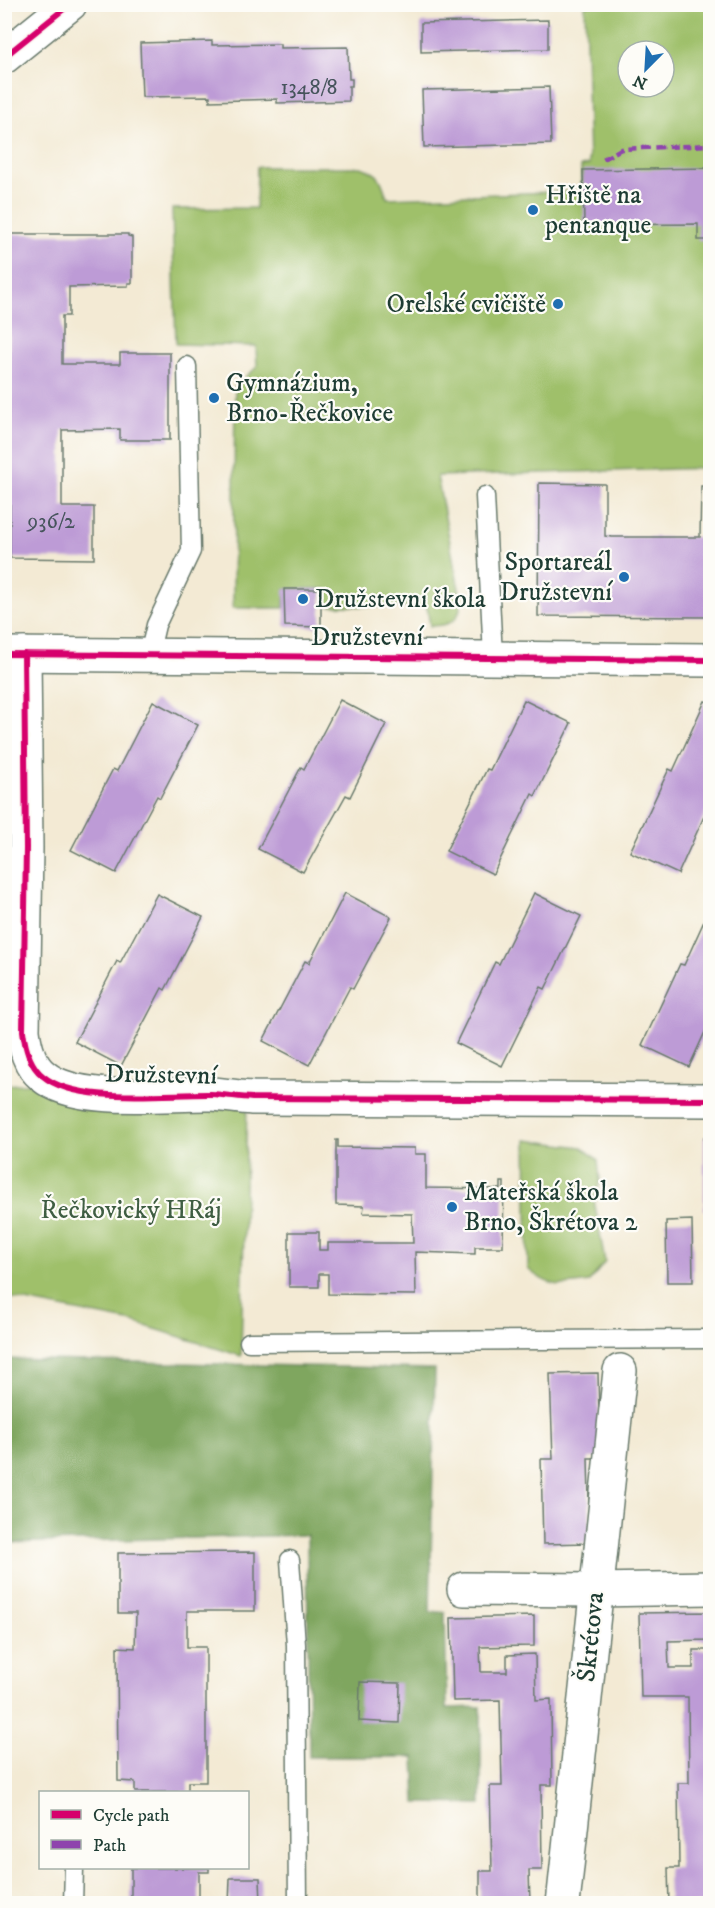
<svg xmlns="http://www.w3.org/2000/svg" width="715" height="1908" viewBox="0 0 715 1908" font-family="'IM FELL DW Pica',serif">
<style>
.green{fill:#9fc06a;stroke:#5f7e4f;stroke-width:1.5;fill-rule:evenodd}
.forest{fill:#7fa65e;stroke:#4f7249;stroke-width:1.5}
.building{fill:#bd9bd6}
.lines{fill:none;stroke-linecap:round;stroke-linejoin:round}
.service-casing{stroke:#697a6c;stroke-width:21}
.minor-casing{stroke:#697a6c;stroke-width:36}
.tertiary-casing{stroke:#697a6c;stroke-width:36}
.service{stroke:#fff;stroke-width:18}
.minor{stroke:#fff;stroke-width:33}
.tertiary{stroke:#fff;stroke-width:33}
.quiet{stroke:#8e44ad;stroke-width:4.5;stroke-dasharray:9 4.5;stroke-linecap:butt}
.cycleway-casing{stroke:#fdfcf7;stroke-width:10}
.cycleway{stroke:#d6006c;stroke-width:6}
.poi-dot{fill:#1f6fb2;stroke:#fdfcf7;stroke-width:2}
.labels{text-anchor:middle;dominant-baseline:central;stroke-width:4.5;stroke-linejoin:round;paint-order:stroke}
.number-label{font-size:22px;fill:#46545c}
.poi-label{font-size:26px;fill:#1f3d34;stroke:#fdfcf7;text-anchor:start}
.street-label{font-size:26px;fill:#1f3d34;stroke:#fdfcf7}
.park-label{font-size:26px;fill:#3f5e42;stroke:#fdfcf7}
</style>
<rect width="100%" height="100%" fill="#fdfcf7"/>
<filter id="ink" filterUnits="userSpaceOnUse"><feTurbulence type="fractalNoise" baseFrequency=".0167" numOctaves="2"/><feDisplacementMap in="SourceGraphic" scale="12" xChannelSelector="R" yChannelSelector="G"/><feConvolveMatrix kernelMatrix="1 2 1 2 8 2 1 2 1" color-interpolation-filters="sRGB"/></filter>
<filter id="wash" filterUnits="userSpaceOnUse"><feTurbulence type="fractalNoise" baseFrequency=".008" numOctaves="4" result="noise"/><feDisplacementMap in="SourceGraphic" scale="24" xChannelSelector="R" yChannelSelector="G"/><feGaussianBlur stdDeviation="1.35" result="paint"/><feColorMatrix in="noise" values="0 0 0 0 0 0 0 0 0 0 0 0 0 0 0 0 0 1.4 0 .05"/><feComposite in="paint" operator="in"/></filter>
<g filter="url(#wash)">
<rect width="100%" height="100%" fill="#f3ead4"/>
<g class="green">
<path d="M585 5H710V468L437 476 461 599C461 621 450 626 430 626L427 607 327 606 326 589H285L284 608H233L235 386 257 367 256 346 176 344 172 209 256 208 257 167H361C381 174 381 179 387 198L581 191V166L589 165ZM628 51H664V87H628Z"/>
<path d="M37 1083 247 1105 241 1356 133 1322 5 1297V1085Z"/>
<path d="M526 1140 582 1147 598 1160 600 1181 594 1200 605 1262 589 1282C561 1286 551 1289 528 1269Z"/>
</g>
<path class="forest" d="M4 1359 435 1369 430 1612H445L447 1708 481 1707V1804L416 1803 414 1757H309L307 1535 5 1543Z"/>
<g id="blocks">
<g class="building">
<path d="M548 20V49L421 52V23Z"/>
<path d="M212 41V45L280 44V48L348 47 349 79H352V86H349V101L277 103V99L210 101V96L142 97 140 43Z"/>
<path d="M549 87 551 144 424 147 422 90Z"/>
<path d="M710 168V240H698V224L584 225 583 170Z"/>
<path d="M10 234H128V236L132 237V283H128V286L69 287V316H62V364H120V353H170V440H120V429L62 430V507H94V559L10 558V448H8Z"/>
<path d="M539 483 605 484V536L612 537H700L701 486H710V617L538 616Z"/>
<path d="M284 589H321V627L285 626Z"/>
<path d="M340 700 386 724 350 797 346 795 303 872 258 849 301 767 304 769Z"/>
<path d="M524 700 571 723 535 796 532 794 493 874 446 851 487 769 490 770Z"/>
<path d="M153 701 198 725 160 798 157 796 116 873 71 850 113 769 117 771Z"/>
<path d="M705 701 710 703V803L678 874 630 852 669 769 673 771Z"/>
<path d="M345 893 391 917 353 989 350 987 309 1065 263 1041 305 961 309 963Z"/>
<path d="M534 893 581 916 545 989 541 987 502 1066 456 1043 495 962 499 964Z"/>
<path d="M157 894 203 917 165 990 162 988 121 1066 75 1042 117 961 120 963Z"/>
<path d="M710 908V1021L689 1067 642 1045 680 964 684 965Z"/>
<rect x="704" y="1137" width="6" height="73"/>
<path d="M336 1140H338V1147L415 1148V1154H426V1188L501 1189V1182H504L503 1247H475V1254L415 1252 416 1295 328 1294V1274H319V1287H289V1232H319V1250H328V1243H413L412 1214 363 1213 364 1206 336 1205Z"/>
<path d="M692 1220 693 1282H667L666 1221Z"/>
<path d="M598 1373 600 1458H588L590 1543 543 1544 541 1459H553L550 1374Z"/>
<path d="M255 1552V1611H187V1647H206V1782H188V1792H135V1782L118 1781 117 1647 135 1648 136 1613H118V1553Z"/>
<path d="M710 1612V1640L668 1641 669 1668H693V1650H710V1904H669L668 1868H679L678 1783H689L688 1697H641L639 1613Z"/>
<path d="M534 1616V1646L480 1647 481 1672H507V1655L535 1654 536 1700 551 1699 552 1785H541L542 1870H529L530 1904H480V1871H492L490 1786H502L500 1700 453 1701 451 1618Z"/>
<path d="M360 1682 400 1683 399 1723 359 1721Z"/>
<path d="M131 1868H209V1872H199V1904H131Z"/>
<path d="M230 1878H260L261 1904H229Z"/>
</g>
</g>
</g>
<g filter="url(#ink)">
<use href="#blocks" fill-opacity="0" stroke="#697a6c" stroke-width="1.5"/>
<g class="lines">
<defs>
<g id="service">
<path d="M485 496 493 657"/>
<path d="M149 655 156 625 191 551 187 366"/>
<path d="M249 1342 710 1339"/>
<path d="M290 1560 296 1645 298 1904"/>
<path d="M73 1904 74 1868"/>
</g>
<g id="minor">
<path d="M4 654 710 660"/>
<path d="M24 654 26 848 23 1031C25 1047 29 1065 43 1076 77 1105 167 1093 211 1094 225 1095 239 1097 252 1098L710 1100"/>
<path d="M464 1589 596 1590 710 1588"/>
<path d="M563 1904 620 1371"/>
</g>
<path id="tertiary" d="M4 57 70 4"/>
</defs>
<use href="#service" class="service-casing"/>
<use href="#minor" class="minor-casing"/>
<use href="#tertiary" class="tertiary-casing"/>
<use href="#service" class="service"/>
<use href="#minor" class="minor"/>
<use href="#tertiary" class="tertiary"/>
<path class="quiet" d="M603 159 621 149 710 145"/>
<defs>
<g id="cycleway">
<path d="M4 57 70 4"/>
<path d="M4 654 710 660"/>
<path d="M24 654 26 848 23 1031C25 1047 29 1065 43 1076 77 1105 167 1093 211 1094 225 1095 239 1097 252 1098L710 1100"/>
</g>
</defs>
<use href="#cycleway" class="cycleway-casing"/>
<use href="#cycleway" class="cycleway"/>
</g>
</g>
<g class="poi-dot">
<circle cx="533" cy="210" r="6"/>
<circle cx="558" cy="304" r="6"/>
<circle cx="214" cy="398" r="6"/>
<circle cx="624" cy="577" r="6"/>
<circle cx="303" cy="599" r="6"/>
<circle cx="452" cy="1207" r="6"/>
</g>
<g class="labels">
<g class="number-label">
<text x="309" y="87">1348/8</text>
<text x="51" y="521">936/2</text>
</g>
<g class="poi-label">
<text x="545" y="195">Hřiště na<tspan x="545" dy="30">pentanque</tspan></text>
<text x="546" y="304" text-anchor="end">Orelské cvičiště</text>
<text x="226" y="383">Gymnázium,<tspan x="226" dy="30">Brno-Řečkovice</tspan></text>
<text x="612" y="562" text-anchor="end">Sportareál<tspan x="612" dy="30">Družstevní</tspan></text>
<text x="315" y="599">Družstevní škola</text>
<text x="464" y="1192">Mateřská škola<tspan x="464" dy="30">Brno, Škrétova 2</tspan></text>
</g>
<g class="street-label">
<text x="367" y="637">Družstevní</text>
<text transform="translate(161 1075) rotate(1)">Družstevní</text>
<text transform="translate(591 1637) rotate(-84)">Škrétova</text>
</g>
<g class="park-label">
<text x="131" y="1210">Řečkovický HRáj</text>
</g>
</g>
<rect width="715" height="1908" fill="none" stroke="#fdfcf7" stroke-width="24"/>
<rect x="39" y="1791" width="210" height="78" fill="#fdfcf7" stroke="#a4b0a9" stroke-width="1.5"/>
<rect x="51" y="1810" width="30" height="9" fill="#d6006c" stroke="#a4b0a9" stroke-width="1.5"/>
<text x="93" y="1821" font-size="18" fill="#1f3d34">Cycle path</text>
<rect x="51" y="1840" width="30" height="9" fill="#8e44ad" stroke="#a4b0a9" stroke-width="1.5"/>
<text x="93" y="1851" font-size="18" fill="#1f3d34">Path</text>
<g transform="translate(646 69) rotate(204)"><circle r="28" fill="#fdfcf7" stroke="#a4b0a9" stroke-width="1.5"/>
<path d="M0-4.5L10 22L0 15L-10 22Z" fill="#1f6fb2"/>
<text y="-9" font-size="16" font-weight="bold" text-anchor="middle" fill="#1f3d34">N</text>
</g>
</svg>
